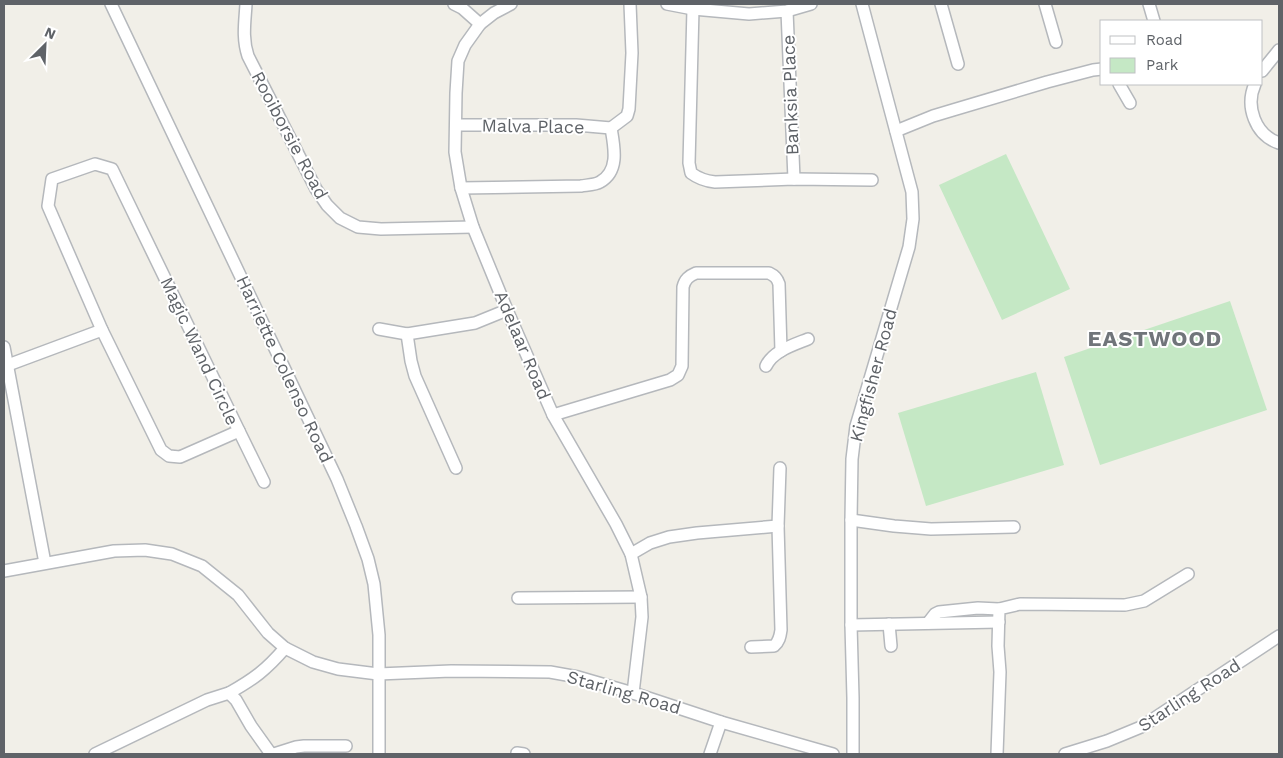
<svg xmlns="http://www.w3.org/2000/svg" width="1283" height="758" viewBox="0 0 1283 758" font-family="'Work Sans',sans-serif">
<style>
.green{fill:#c5e8c5}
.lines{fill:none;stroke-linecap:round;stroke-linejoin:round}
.minor-casing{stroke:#b5b8bc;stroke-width:14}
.minor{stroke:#fff;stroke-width:11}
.labels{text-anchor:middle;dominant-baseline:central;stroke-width:4;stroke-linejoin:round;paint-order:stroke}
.street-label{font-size:18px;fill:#5f6368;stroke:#fff}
.district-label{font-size:22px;font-weight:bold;letter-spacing:1px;fill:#70757a;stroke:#fff}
</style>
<rect width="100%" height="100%" fill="#f1efe8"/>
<g class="green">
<path d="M1006 154 1070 289 1002 320 939 185Z"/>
<path d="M1230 301 1267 410 1100 465 1064 357Z"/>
<path d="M1036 372 1064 465 926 506 898 413Z"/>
</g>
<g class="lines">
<defs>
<g id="minor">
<path d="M111 4 337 479 356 526 368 559 374 584 379 635V754"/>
<path d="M246 4C245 22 242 38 248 56L316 189 327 205 340 218 358 227 381 229 473 227"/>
<path d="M454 4 462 8 480 24"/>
<path d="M511 4 494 13 480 24 465 45 458 61 456 93 455 152 461 188 473 227 507 310 553 415 616 524 631 554 641 597 642 617 633 693"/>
<path d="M667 4 693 9 749 14 787 11 811 4"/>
<path d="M941 4 958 64"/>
<path d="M1045 4 1056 42"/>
<path d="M1149 4 1154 21"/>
<path d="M693 9 689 163 691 173C699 179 705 181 715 182L794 179 872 180"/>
<path d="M787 11 794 179"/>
<path d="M1262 71 1279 50"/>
<path d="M1119 84 1130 103"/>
<path d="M1255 84C1245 106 1255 135 1279 143"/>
<path d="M456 125H576L611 128"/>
<path d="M896 131 933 116 953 110 1047 82 1093 70 1102 69"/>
<path d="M95 164 112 169 239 431 180 457 169 456 161 450 102 330 48 206 52 179Z"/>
<path d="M461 188 581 186C587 185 595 185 600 182 620 171 614 146 611 128L627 116 629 109 632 53 630 4"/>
<path d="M379 329 407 334 475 323 507 310"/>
<path d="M407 334 411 361 415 376 456 468"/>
<path d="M4 347 45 563"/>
<path d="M8 365 102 330"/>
<path d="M766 366C773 351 793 345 808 339"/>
<path d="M553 415 670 380 678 375 682 366 683 287C685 279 689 276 696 273H769C775 276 777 278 779 284L781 351"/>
<path d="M239 431 264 482"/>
<path d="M851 520 894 526 931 529 1014 527"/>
<path d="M631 554 650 543 669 537 697 533 778 526"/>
<path d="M4 571 114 551 145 550 172 554 202 566 238 595 268 633 285 648 313 662 338 669 378 674 451 671 550 672 578 677 633 693 721 722 833 754"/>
<path d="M518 598 641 597"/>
<path d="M928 623 935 614 939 612 978 608 999 609"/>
<path d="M889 624 891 646"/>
<path d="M851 625 999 622"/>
<path d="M751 647 774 646C779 642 780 637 781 630L778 526 780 468"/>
<path d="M229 693C254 679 266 670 285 648"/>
<path d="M517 753 524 754"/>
<path d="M95 754 207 700 229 693 236 700 251 726 271 754"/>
<path d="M274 754 296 747 304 746H346"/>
<path d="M710 754 721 722"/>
<path d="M853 754V698L851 625V520L852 459 856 426 909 247 913 219 912 192 862 4"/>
<path d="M997 754 1000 672 998 646 999 609 1020 604 1125 605 1144 601 1188 574"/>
<path d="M1065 754 1107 741 1141 727 1279 636"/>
</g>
</defs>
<use href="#minor" class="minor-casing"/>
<use href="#minor" class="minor"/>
</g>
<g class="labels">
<g class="street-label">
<text transform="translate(790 95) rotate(-92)">Banksia Place</text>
<text transform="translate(533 126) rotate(1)">Malva Place</text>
<text transform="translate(290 135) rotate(62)">Rooiborsie Road</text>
<text transform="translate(523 345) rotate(67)">Adelaar Road</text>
<text transform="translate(200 351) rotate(65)">Magic Wand Circle</text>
<text transform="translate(285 369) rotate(65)">Harriette Colenso Road</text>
<text transform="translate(873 375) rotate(-75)">Kingfisher Road</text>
<text transform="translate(624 692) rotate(16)">Starling Road</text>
<text transform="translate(1189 695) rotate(-33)">Starling Road</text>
</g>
<g class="district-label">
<text x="1155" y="338">EASTWOOD</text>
</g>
</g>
<rect width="1283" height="758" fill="none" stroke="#5f6368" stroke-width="10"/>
<rect x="1100" y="20" width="162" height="65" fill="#ffffff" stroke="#bfc1c3"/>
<rect x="1110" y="36" width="25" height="8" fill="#ffffff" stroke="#bfc1c3"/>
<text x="1146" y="45" font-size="15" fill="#5f6368">Road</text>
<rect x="1110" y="58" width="25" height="15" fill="#c5e8c5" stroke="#bfc1c3"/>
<text x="1146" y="70" font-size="15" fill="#5f6368">Park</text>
<g transform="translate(45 45) rotate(24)" stroke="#ffffff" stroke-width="4" paint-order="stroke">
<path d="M0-4L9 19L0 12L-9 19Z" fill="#5f6368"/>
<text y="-8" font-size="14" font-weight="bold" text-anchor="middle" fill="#5f6368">N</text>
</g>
</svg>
